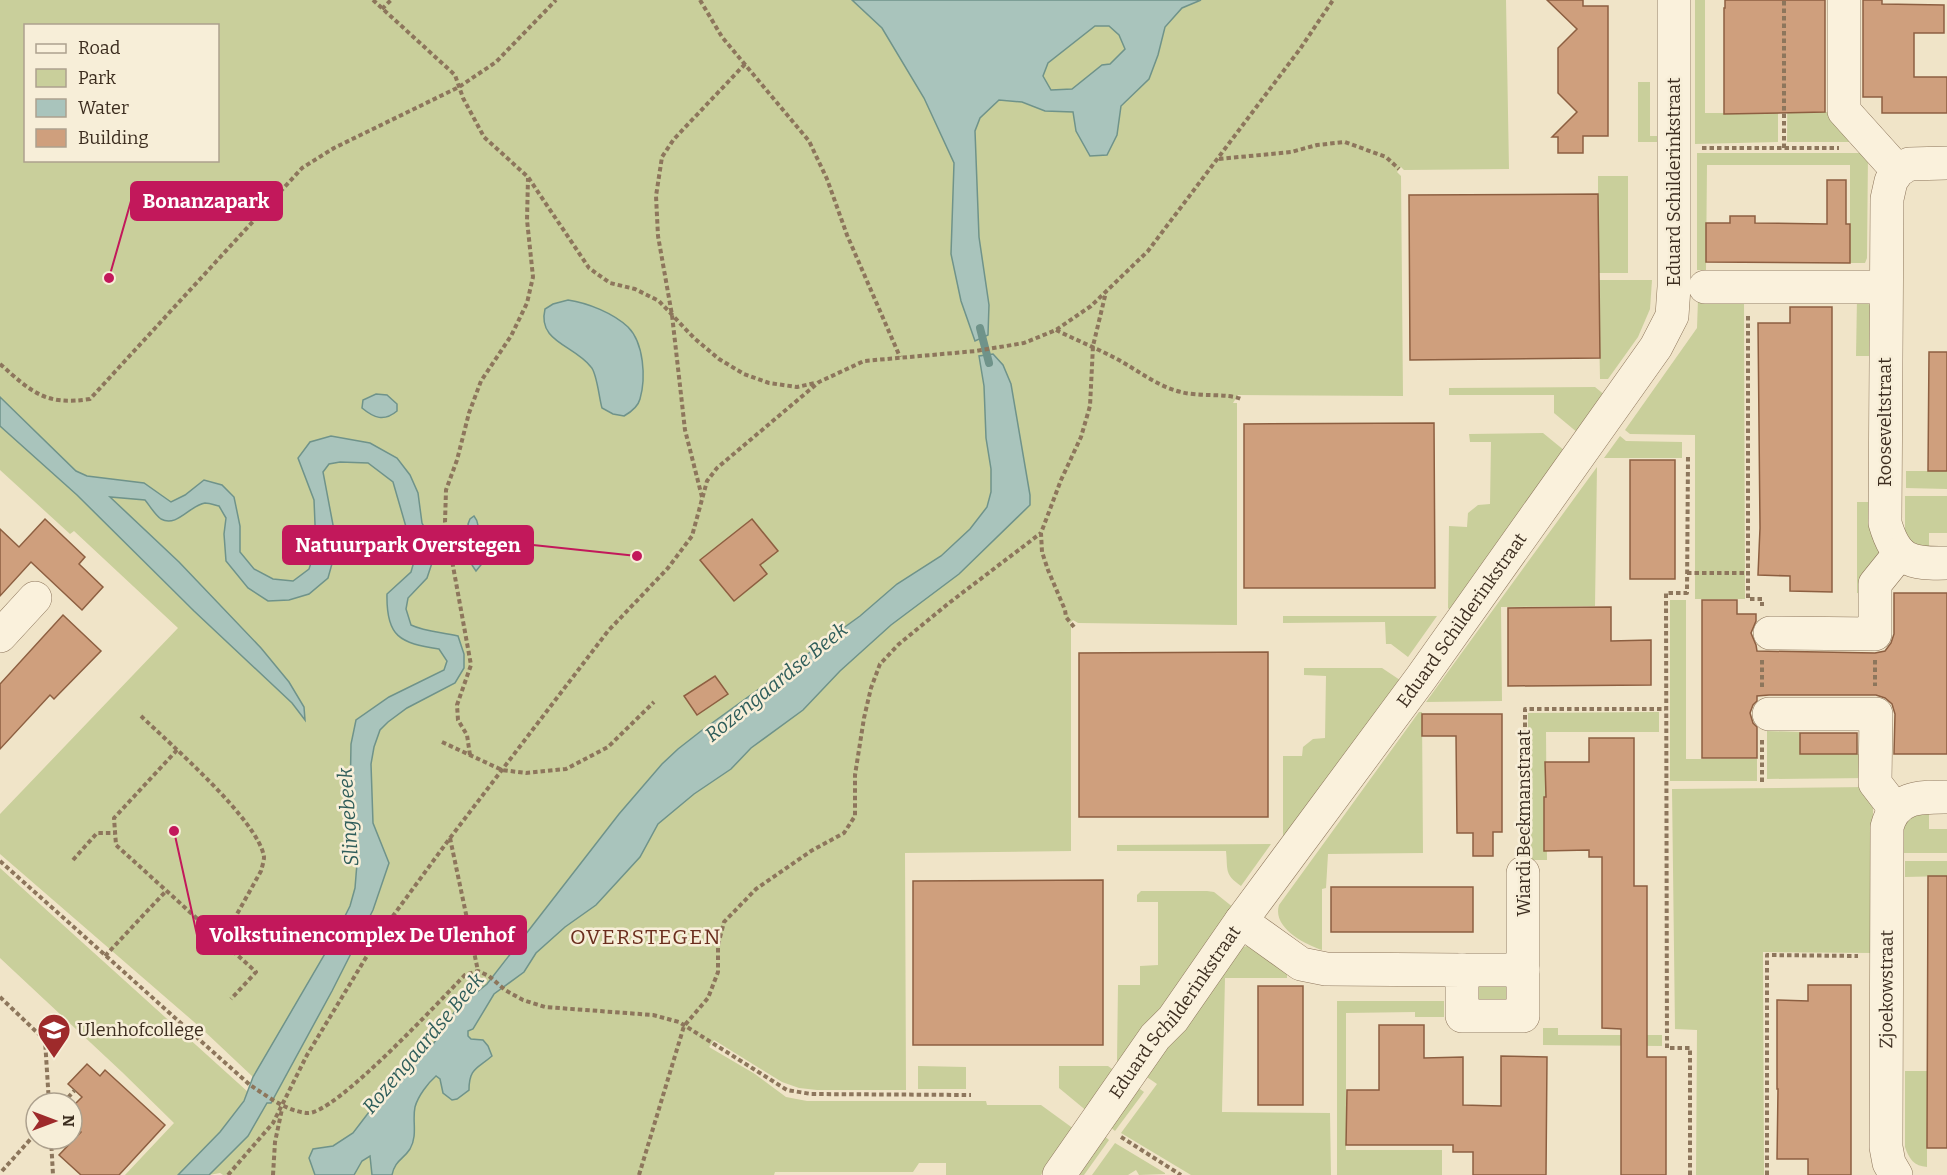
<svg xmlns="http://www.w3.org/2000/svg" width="1947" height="1175" viewBox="0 0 1947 1175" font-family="Bitter,serif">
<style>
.green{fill:#c9cf9b;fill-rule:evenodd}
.water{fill:#a9c4bc;stroke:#6f938a;stroke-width:1.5;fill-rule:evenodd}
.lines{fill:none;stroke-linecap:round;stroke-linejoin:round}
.stream{stroke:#6f938a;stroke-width:8}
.building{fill:#cf9f7d;stroke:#8d5f41;stroke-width:1.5}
.minor-casing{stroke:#8d765c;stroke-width:34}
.path{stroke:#8d765c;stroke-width:4;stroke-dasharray:4.5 3;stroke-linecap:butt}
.minor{stroke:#faf1dc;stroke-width:33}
.labels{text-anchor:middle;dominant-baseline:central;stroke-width:5;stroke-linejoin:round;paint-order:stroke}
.street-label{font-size:18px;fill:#3d2e20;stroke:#f7eed8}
.poi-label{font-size:18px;fill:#3d2e20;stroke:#f7eed8;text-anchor:start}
.water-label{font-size:20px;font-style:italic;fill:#2f5d5a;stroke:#f7eed8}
.quarter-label{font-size:21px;letter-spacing:1.5px;fill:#6b2e1e;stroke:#f7eed8}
.leader{fill:none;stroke:#c2185b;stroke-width:2}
.callout-dot{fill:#c2185b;stroke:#f7eed8;stroke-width:2}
.callout{fill:#c2185b;stroke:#c2185b;stroke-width:2}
.callout-label{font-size:20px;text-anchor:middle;font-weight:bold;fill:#fff}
</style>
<rect width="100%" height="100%" fill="#f0e4c8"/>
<g class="green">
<path d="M0 0H1506L1509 169 1404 170 1401 167 1397 172 1401 176 1403 396 1238 395 1233 403H1237V625L1078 623 1073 620 1069 624 1071 626V851L905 853 906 1090H817L799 1088 782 1082 714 1040 709 1047 755 1074 786 1097 807 1101H986L987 1105H1041L1074 1129 1041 1175H946V1163H919L913 1172H775L774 1175H223L220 1173 209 1175 215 1169 266 1080 253 1077 201 1028 0 854V814L178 628 74 531 70 534 0 470V426L77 495 193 611 0 412ZM26 26H218V160H26Z"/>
<path d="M1695 0H1705V113H1778V142L1695 144Z"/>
<path d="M1788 0 1803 112H1836L1853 142H1787Z"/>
<path d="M1638 82H1650V136H1661V142H1638Z"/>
<path d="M1697 153H1868L1867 258 1865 263H1850V165H1707L1706 270H1697Z"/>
<rect x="1598" y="176" width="30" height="97"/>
<path d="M1598 280H1652L1650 309 1638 337 1608 379H1600Z"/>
<path d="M1857 297 1867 302 1873 310 1875 356H1856Z"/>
<path d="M1698 299H1744L1745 599H1695V435L1630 434 1625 430 1697 328Z"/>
<path d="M1595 387 1606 396 1578 433 1554 413V395H1449V388Z"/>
<path d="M1543 433 1565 451 1450 610 1448 608 1449 526 1467 527 1468 513 1478 505 1490 504 1491 442H1470L1469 434Z"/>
<path d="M1620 436 1626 441 1682 442V458H1604Z"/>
<path d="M1597 467 1595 606 1501 607 1502 701 1426 702Z"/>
<path d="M1906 471H1947V489L1906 488Z"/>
<path d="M1905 496H1947V533H1929V553L1905 542Z"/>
<path d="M1857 502H1875L1882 545 1867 594 1857 593Z"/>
<path d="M1670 600H1686V759H1757V781H1670Z"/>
<path d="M1283 616H1437L1408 657 1391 644H1386L1385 622 1283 623Z"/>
<path d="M1304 668H1382L1400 680 1283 838V756H1302L1303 747 1313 739 1325 738 1326 676 1304 675Z"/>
<path d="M1419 712H1422L1423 853 1328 854 1326 888 1322 889V950C1304 944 1272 927 1279 905Z"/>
<path d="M1659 712V732H1546L1547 860H1528V713Z"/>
<path d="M1767 731 1800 732V754H1868V778L1767 779Z"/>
<path d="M1867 787 1873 793V953L1763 952 1764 1175H1696L1697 1030 1675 1029 1672 789Z"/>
<path d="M1929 810V829H1947V853H1904V824L1906 819Z"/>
<path d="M1271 844 1241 886C1224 874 1228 870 1226 851H1117V845Z"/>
<path d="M1905 861H1947V876L1905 877Z"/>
<path d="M0 868 248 1092C233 1124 202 1150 178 1175H125L174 1123 122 1072 0 958Z"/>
<path d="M1141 891H1207L1214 892 1234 908 1126 1067 1117 1061 1118 985H1140V966L1158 965V902H1137V895Z"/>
<path d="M1253 945 1287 967V978H1225L1222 1112 1330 1113 1331 1175H1191L1121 1133 1157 1084 1141 1073 1242 947Z"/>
<path d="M1477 984 1506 985 1508 990 1506 1001H1477Z"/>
<path d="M1337 1001H1444V1017H1415V1012L1346 1013V1150H1442V1175H1337Z"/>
<path d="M1543 1028H1558V1035H1662V1046L1543 1045Z"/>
<path d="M918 1066 966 1067V1089H918Z"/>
<path d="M1059 1066H1108L1119 1074 1088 1112 1059 1088Z"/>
<path d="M1905 1071H1927V1167C1914 1166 1909 1159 1905 1147Z"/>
<path d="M1133 1084 1144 1092 1115 1131 1109 1126Z"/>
<path d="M1103 1135 1109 1140 1084 1175H1074Z"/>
<path d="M1115 1143 1165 1173V1174L1139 1175 1136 1170 1128 1175H1092Z"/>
</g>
<g class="water">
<path d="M852 0H1201L1182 8 1165 27 1158 55 1149 79 1121 106 1117 135 1107 155 1090 156 1076 131 1073 112 1045 111 1022 102 999 100 980 118 975 131 979 237 989 305 988 335 975 341 961 301 951 254 954 163 924 98 882 28ZM1095 26H1109L1119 35 1125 49 1110 64 1102 65 1072 89 1051 90 1043 76 1048 63Z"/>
<path d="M568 300C588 303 613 313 628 327 644 343 646 378 640 399 638 407 631 412 624 416L613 414 602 408C599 398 597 373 591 367 574 345 537 342 545 309L553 304Z"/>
<path d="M993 354 1003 365 1011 384 1030 495V505L959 574 891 625 840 671 803 710 751 748 731 769 694 794 658 824 640 857 596 905 565 927 536 953 524 972 494 994 473 1029 468 1031V1036L471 1039 483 1040 488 1046 492 1056C477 1069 469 1068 469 1090L457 1099 452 1100 443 1093 440 1079 436 1076C428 1083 418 1096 415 1107 412 1121 418 1135 410 1149 403 1160 395 1160 392 1175H372L370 1156 362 1161 354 1175H315L309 1158 313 1149 333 1146 353 1133 392 1082 399 1080 400 1073 409 1070 410 1064 425 1047 434 1043 457 1008 487 984 619 814 662 764 678 749 701 731 860 616 897 584 941 556 970 529 987 507 991 492V469L986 438 984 386 979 356Z"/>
<path d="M376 394 387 395 397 404V411C384 422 374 418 362 408L363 400Z"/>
<path d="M0 397 76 471 87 476 144 483 171 502 185 495 204 480 222 485 234 497 240 526V552L254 569 273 579 293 581 309 569 316 548 314 500 298 458 310 442 331 436 370 443 397 458 410 475 418 493 422 523 434 545 433 560 427 578 408 598 406 609 411 625C426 632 442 632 458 636L464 654V668L455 683 407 708 388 722 380 730 374 747 371 764 373 823 389 863 373 910 332 991 271 1103H267L248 1136 209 1175H178L220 1132 244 1101 253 1077 333 940 350 906 355 888 357 863 350 801 351 744 356 720 389 697 444 670 447 661 439 649C400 643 386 637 387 594L411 572 415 558 393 482 368 463 340 462 329 464 323 472 337 546 328 578 309 594 289 600 268 601 248 588 226 561 224 534 226 518 219 506C215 505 209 503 205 503 190 505 177 528 161 519 155 515 150 506 145 500L110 497 179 562 261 648 289 682 304 707 305 720 292 703 194 611 77 495 0 426Z"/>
<path d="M474 516C479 522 477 524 479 531 482 542 487 540 489 555L476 571C468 560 461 544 470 533L468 524 470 519Z"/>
</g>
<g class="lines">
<path class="stream" d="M980 328 989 363"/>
</g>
<g class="building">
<path d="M1547 0H1583V6H1608V136H1583V153H1558V137H1552L1577 112 1558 93V48L1577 29Z"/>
<path d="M1725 0H1825V112L1724 114V8H1725Z"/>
<path d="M1863 0H1882V4L1944 5V33H1914V77H1947V113H1882V97H1863Z"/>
<path d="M1827 180H1846V224H1850V263L1706 262V223H1730V216H1755V223L1827 224Z"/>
<path d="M1598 194 1600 358 1410 360 1409 195Z"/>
<path d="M1790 307H1832V592L1790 591V576L1758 575 1760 528 1758 323H1790Z"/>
<path d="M1929 352H1947V471H1928Z"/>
<path d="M1434 423 1435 588H1244V424Z"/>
<rect x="1630" y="460" width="45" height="119"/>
<path d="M45 519 85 557 79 564 103 587 82 610 31 562 0 596V529L19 547Z"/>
<path d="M752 519 778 551 760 565 767 574 734 601 700 560Z"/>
<path d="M1894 593H1947V754H1894L1895 714 1892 704 1885 698 1876 695H1769L1757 696V701L1753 705 1750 713 1753 723 1757 727V758H1702V600H1737V614H1756V621L1751 633 1756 645 1757 651 1875 653 1885 651 1891 643 1894 634Z"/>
<path d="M1611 607V641L1651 640V685L1508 686V608Z"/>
<path d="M63 615 101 651 54 699 50 695 0 749V684Z"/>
<path d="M1268 652V817H1079V653Z"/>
<path d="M715 676 728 694 697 715 684 696Z"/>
<path d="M1422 714H1502V832H1493V856H1473V833H1457L1456 736H1422Z"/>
<rect x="1800" y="733" width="57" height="21"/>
<path d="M1589 738H1634V886H1647V1057H1666V1175H1621V1029L1602 1028V857H1589V850L1544 851V797H1546L1545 762H1589Z"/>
<path d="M1928 876H1947V1148H1927Z"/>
<path d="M1103 880V1045H913V881Z"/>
<rect x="1331" y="887" width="142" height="45"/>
<path d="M1808 985H1851V1175H1808V1159H1777L1778 1089H1777V1000L1808 1001Z"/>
<rect x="1258" y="986" width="45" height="119"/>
<path d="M1379 1025H1424V1058L1463 1057V1105L1501 1106V1056L1547 1057 1546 1175H1473V1152H1453V1145H1346L1347 1090H1379Z"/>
<path d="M87 1064 100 1076 105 1070 165 1125 119 1175H81L59 1155 81 1132 72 1124V1107L82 1097 68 1084Z"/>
</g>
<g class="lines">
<defs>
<g id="minor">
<path d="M1844 0V111L1898 171"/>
<path d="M1947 163 1909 164 1898 171 1891 181 1887 199 1885 523C1896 561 1910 564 1947 563"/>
<path d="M1705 287H1885"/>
<path d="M1770 633 1875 634V584L1900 553"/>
<path d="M0 636 35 598"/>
<path d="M1769 714H1876L1875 783 1895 809"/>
<path d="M1241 921 1301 964 1326 969 1462 970V1016H1523V873"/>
<path d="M1462 970H1523"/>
<path id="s1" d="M1059 1175 1155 1037 1173 1019 1241 921 1421 678 1656 347 1672 316 1674 287V0"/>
<path id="s2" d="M1896 1175 1889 1163 1886 1147 1887 827C1895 796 1920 797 1947 797"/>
</g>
</defs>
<use href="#minor" class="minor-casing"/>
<g class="path">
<path d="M373 0 455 75 463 98 484 137 528 177 589 268 610 283 635 289 659 301 694 338 719 359 744 374 769 383 797 387 815 383"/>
<path d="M700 0 722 37 809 141 827 179 847 235 900 357"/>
<path d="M382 9 391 0"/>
<path d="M1702 148H1839"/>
<path d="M1784 148V0"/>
<path d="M1219 159 1291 152 1317 145 1345 142 1386 157 1399 169"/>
<path d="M1748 316V599H1762V606"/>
<path d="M1056 330C1076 340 1096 348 1115 358 1138 370 1156 386 1181 392 1199 397 1227 393 1241 399"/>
<path d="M0 364C32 392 45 406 90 399L302 168 334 148 459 87 496 62 556 0"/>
<path d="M1688 457 1687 593H1666L1667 1048H1690V1175"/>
<path d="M702 497 685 430 672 315 658 236 656 196 662 157 674 139 745 64"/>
<path d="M1687 573H1748"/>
<path d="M1074 627 1066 617 1065 610 1048 570 1042 552 1041 533 1061 480 1081 437 1090 406 1093 346 1106 292"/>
<path d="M1875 660V686"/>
<path d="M1762 687V659"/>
<path d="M141 716C169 743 259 821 264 857 264 861 262 867 261 871L222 941"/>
<path d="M1762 740V784"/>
<path d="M442 742 502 770 526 773 566 769 608 747 654 702"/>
<path d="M177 750 114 818 116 845 256 972 231 999"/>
<path d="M470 755 467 735 458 720 457 705 471 665 445 522 446 490 457 460 469 413 481 381 511 336 527 303 533 277 527 220 528 178"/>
<path d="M450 838 478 971"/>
<path d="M1525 847V709H1665"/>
<path d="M73 860 97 833H114"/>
<path d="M0 861 250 1085C267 1096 286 1111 307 1113 334 1116 442 998 465 975L478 971 489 976 505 990 523 1000 545 1007 653 1015 679 1022 787 1090 811 1094 971 1095"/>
<path d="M105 956 166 891"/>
<path d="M0 997 45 1040 49 1103"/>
<path d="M63 1103 75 1090"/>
<path d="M1121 1137 1181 1175"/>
<path d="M51 1139 53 1175"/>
<path d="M2 1171 36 1133"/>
<path d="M228 1175 273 1123 307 1055 382 931 450 838 608 631 668 568 692 536 707 481 717 468 819 382 864 361 976 351 1024 343 1056 330 1091 306 1148 251 1300 49 1333 0"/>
<path d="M273 1175 275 1142 282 1109"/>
<path d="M639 1175 684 1026 708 998 718 972V945L724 922 756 889 811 851 844 833 855 816V775L864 718 871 688 880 664 899 644 949 603 1041 533"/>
<path d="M1767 1175V955L1858 956"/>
</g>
<use href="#minor" class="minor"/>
</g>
<defs>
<symbol id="school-pin" viewBox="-11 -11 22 30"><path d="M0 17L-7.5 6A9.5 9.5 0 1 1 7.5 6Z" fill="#9e2a2b" stroke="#f7eed8"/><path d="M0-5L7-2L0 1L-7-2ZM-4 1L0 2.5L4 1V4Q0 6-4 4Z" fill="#fff"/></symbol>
</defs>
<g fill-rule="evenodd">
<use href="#school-pin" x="35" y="1011" width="38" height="52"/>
</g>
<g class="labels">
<g class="street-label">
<text transform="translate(1674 182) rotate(-90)">Eduard Schilderinkstraat</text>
<text transform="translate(1885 422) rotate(-90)">Rooseveltstraat</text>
<text stroke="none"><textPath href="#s1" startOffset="686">Eduard Schilderinkstraat</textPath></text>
<text transform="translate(1524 823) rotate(-90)">Wiardi Beckmanstraat</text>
<text stroke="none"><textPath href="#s2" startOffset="188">Zjoekowstraat</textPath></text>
<text stroke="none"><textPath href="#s1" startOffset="200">Eduard Schilderinkstraat</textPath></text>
</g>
<g class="poi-label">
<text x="77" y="1030">Ulenhofcollege</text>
</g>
<g class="water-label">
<text transform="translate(776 682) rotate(-39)">Rozengaardse Beek</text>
<text transform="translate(348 817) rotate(-94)">Slingebeek</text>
<text transform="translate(423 1043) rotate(-50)">Rozengaardse Beek</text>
</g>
<g class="quarter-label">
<text x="646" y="937">OVERSTEGEN</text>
</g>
</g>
<path class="leader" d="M109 278L131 201M637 556L533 545M174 831L197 935"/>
<g class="callout-dot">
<circle cx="109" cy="278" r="6"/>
<circle cx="637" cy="556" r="6"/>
<circle cx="174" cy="831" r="6"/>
</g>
<g class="callout">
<rect x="131" y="182" width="151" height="38" rx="6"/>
<rect x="283" y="526" width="250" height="38" rx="6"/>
<rect x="197" y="916" width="329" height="38" rx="6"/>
</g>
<g class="callout-label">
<text x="206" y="208">Bonanzapark</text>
<text x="408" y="552">Natuurpark Overstegen</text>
<text x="362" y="942">Volkstuinencomplex De Ulenhof</text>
</g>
<rect x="24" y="24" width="195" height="138" fill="#f7eed8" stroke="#ada18e" stroke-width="1.5"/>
<rect x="36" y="44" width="30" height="9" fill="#faf1dc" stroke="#ada18e" stroke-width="1.5"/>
<text x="78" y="54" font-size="18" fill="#3d2e20">Road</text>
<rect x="36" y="69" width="30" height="18" fill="#c9cf9b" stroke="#ada18e" stroke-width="1.5"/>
<text x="78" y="84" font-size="18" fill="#3d2e20">Park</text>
<rect x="36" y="99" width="30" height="18" fill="#a9c4bc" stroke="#ada18e" stroke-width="1.5"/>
<text x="78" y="114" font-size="18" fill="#3d2e20">Water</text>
<rect x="36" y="129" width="30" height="18" fill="#cf9f7d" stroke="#ada18e" stroke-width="1.5"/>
<text x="78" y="144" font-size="18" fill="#3d2e20">Building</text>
<g transform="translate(54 1121) rotate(90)"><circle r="28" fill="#f7eed8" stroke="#ada18e" stroke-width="1.5"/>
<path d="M0-4.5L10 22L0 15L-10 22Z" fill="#9e2a2b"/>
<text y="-9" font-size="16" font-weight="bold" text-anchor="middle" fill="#3d2e20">N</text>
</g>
</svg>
